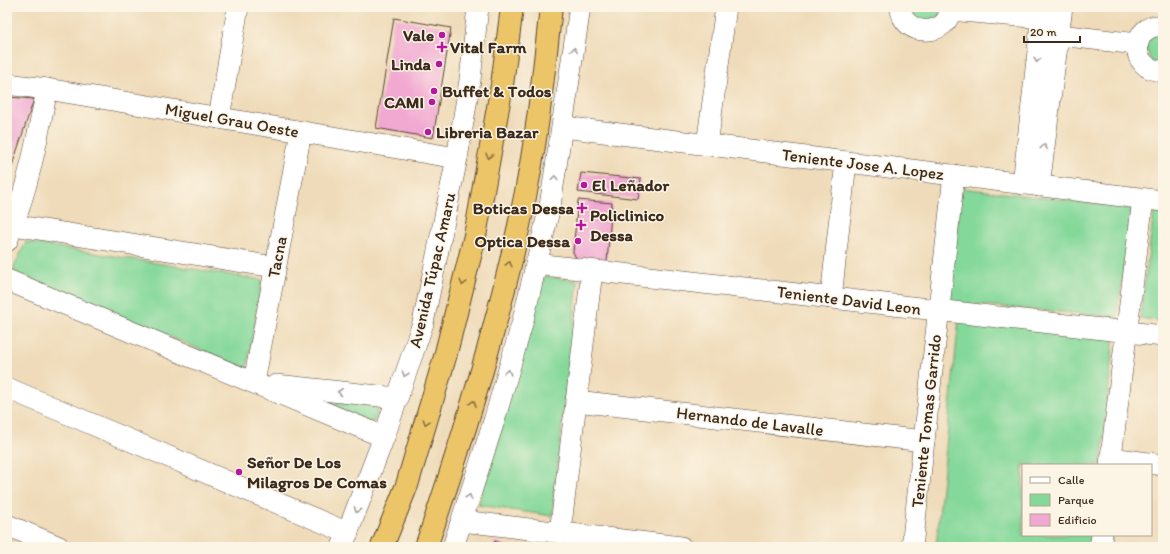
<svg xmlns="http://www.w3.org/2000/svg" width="1170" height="554" viewBox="0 0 1170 554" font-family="Itim,sans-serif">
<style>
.green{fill:#84d89a;stroke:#60815c}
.building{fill:#f1a9d2}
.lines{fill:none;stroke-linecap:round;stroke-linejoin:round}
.minor-casing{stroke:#564535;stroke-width:22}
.highway-casing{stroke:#564535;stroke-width:24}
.minor{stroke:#fff;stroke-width:21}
.highway{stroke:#edc569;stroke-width:22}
.oneway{stroke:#a79f9a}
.oneway2{stroke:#8b7040}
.poi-dot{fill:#b5179e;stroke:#fcf5e5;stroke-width:1.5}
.labels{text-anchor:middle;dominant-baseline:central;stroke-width:3;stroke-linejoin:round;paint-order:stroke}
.poi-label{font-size:17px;font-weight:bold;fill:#3b2a1e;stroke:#fcf5e5;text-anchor:start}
.street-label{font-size:17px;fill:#3b2a1e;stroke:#fcf5e5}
</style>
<rect width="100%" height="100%" fill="#fcf5e5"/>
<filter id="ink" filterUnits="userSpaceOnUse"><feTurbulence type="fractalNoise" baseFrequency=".025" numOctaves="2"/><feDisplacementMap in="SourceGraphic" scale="8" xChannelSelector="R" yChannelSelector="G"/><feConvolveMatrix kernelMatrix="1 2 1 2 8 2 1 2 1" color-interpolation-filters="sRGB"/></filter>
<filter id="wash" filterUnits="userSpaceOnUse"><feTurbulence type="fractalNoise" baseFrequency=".012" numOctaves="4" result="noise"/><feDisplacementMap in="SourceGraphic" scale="16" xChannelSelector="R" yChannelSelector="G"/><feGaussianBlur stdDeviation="0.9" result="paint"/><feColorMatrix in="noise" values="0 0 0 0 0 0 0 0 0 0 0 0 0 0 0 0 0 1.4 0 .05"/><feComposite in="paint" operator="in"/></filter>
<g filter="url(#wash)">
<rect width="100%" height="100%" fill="#efdbb9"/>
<g class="green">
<path d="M907 7H945L942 14 921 23Z"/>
<path d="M1163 30V65L1151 62 1144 41Z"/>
<path d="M961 188 1132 208 1117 317 948 302Z"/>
<path d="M1154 212 1163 214V321L1140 318Z"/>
<path d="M26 242 262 280 247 369 12 271Z"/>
<path d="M544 276 578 281 552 516 478 505Z"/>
<path d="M959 318 1114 335 1101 465H1023V535H1094L1093 547H936Z"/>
<path d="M317 400 374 405 378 410 374 421 370 422Z"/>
</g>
<g id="blocks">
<g class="building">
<path d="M394 18 451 28 433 138 376 128Z"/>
<path d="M7 97 34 99 7 181Z"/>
<path d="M581 173 641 179 638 199 578 192Z"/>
<path d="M578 200 612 203 607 262 577 260 573 252Z"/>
<path d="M495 541 509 547H492Z"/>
</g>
</g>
</g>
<g filter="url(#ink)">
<use href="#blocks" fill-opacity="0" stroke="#564535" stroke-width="1"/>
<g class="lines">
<defs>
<g id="minor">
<path d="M901 7C901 38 951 38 950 7"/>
<path d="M950 10 1042 18"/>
<path d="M1163 26C1131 22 1127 71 1163 71"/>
<path d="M1059 35 1137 44"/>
<path d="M7 84 47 89 457 158"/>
<path d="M219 118 238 7"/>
<path d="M563 127 1163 201"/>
<path d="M707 145 726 7"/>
<path d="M1023 184 1043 7"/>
<path d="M1039 186 1062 7"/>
<path d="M13 225 275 267"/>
<path d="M7 241C27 192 37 141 47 89"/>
<path d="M536 264 1163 336"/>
<path d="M7 280 384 437"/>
<path d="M831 298 846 162"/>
<path d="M254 382 301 132"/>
<path d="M276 385 397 398"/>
<path d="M7 388 348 533"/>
<path d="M576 401 924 441"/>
<path d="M1111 458 1163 465"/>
<path d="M1110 465 1143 199"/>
<path d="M462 521 681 547"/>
<path d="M7 525 59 547"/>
<path d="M560 533 592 271"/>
<path d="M342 547 384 437 423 323 457 158 470 80 478 7"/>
<path d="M453 547 494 421 522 324 550 206 580 7"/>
<path d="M912 547 954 175"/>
<path d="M1100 547 1102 535"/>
</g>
<g id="highway">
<path d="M382 547 407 485 445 357 475 236 502 85 512 7"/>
<path d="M426 547C466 431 502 313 526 192 538 131 544 69 551 7"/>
</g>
</defs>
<use href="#minor" class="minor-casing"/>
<use href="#highway" class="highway-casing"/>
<use href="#minor" class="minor"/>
<use href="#highway" class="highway"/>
</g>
<defs><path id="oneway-chevron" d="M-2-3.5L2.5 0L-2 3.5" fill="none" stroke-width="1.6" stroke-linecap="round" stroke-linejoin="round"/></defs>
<g class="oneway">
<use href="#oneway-chevron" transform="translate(574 50) rotate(-82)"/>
<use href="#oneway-chevron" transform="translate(1037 60) rotate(97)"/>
<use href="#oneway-chevron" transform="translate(1044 147) rotate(-83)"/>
<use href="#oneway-chevron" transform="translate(555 178) rotate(-81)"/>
<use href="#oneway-chevron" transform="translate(508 372) rotate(-74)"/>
<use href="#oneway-chevron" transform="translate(405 374) rotate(109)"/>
<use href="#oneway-chevron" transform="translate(340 392) rotate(-174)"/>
<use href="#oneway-chevron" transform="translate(469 497) rotate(-72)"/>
<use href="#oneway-chevron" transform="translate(357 510) rotate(111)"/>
</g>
<g class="oneway2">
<use href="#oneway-chevron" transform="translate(489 156) rotate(100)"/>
<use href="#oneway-chevron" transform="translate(509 264) rotate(-76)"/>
<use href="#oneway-chevron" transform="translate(463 283) rotate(104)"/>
<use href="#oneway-chevron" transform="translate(473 403) rotate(-73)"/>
<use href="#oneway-chevron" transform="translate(426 422) rotate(107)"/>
</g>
</g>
<g class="poi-dot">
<circle cx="442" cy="35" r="4"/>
<path d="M440 41h4v4h4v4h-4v4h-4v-4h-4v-4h4z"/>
<circle cx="439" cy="64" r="4"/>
<circle cx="434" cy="91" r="4"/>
<circle cx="432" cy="102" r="4"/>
<circle cx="428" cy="132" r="4"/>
<circle cx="584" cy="185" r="4"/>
<path d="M580 202h4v4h4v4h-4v4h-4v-4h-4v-4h4z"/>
<path d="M579 219h4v4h4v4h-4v4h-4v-4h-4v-4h4z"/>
<circle cx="578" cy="241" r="4"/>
<circle cx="239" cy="472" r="4"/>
</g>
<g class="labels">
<g class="poi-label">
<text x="434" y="35" text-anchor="end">Vale</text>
<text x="450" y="47">Vital Farm</text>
<text x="431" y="64" text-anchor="end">Linda</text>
<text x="442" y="91">Buffet &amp; Todos</text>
<text x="424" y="102" text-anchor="end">CAMI</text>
<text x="436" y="132">Libreria Bazar</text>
<text x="592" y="185">El Leñador</text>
<text x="574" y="208" text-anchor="end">Boticas Dessa</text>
<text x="590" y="215">Policlinico<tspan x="590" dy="20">Dessa</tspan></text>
<text x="570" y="241" text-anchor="end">Optica Dessa</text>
<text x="247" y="462">Señor De Los<tspan x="247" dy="20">Milagros De Comas</tspan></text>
</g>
<g class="street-label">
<text transform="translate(232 120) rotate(10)">Miguel Grau Oeste</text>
<text transform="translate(863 164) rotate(7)">Teniente Jose A. Lopez</text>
<text transform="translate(277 257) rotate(-79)">Tacna</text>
<text transform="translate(432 270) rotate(-77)">Avenida Túpac Amaru</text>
<text transform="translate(849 300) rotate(7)">Teniente David Leon</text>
<text transform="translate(750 421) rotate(7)">Hernando de Lavalle</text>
<text transform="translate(926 421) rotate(-84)">Teniente Tomas Garrido</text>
</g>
</g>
<rect width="1170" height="554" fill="none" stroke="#fcf5e5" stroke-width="24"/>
<rect x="1022" y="464" width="130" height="72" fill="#fcf5e5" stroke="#afa495"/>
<rect x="1030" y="477" width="20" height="6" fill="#ffffff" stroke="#afa495"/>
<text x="1058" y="484" font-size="12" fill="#3b2a1e">Calle</text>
<rect x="1030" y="494" width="20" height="12" fill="#84d89a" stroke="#afa495"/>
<text x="1058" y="504" font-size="12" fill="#3b2a1e">Parque</text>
<rect x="1030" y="514" width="20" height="12" fill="#f1a9d2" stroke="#afa495"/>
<text x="1058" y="524" font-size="12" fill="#3b2a1e">Edificio</text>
<path d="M1024 36v6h56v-6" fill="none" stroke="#3b2a1e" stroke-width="2"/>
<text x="1030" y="36" font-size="12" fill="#3b2a1e" stroke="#fcf5e5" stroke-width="3" paint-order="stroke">20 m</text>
</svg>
